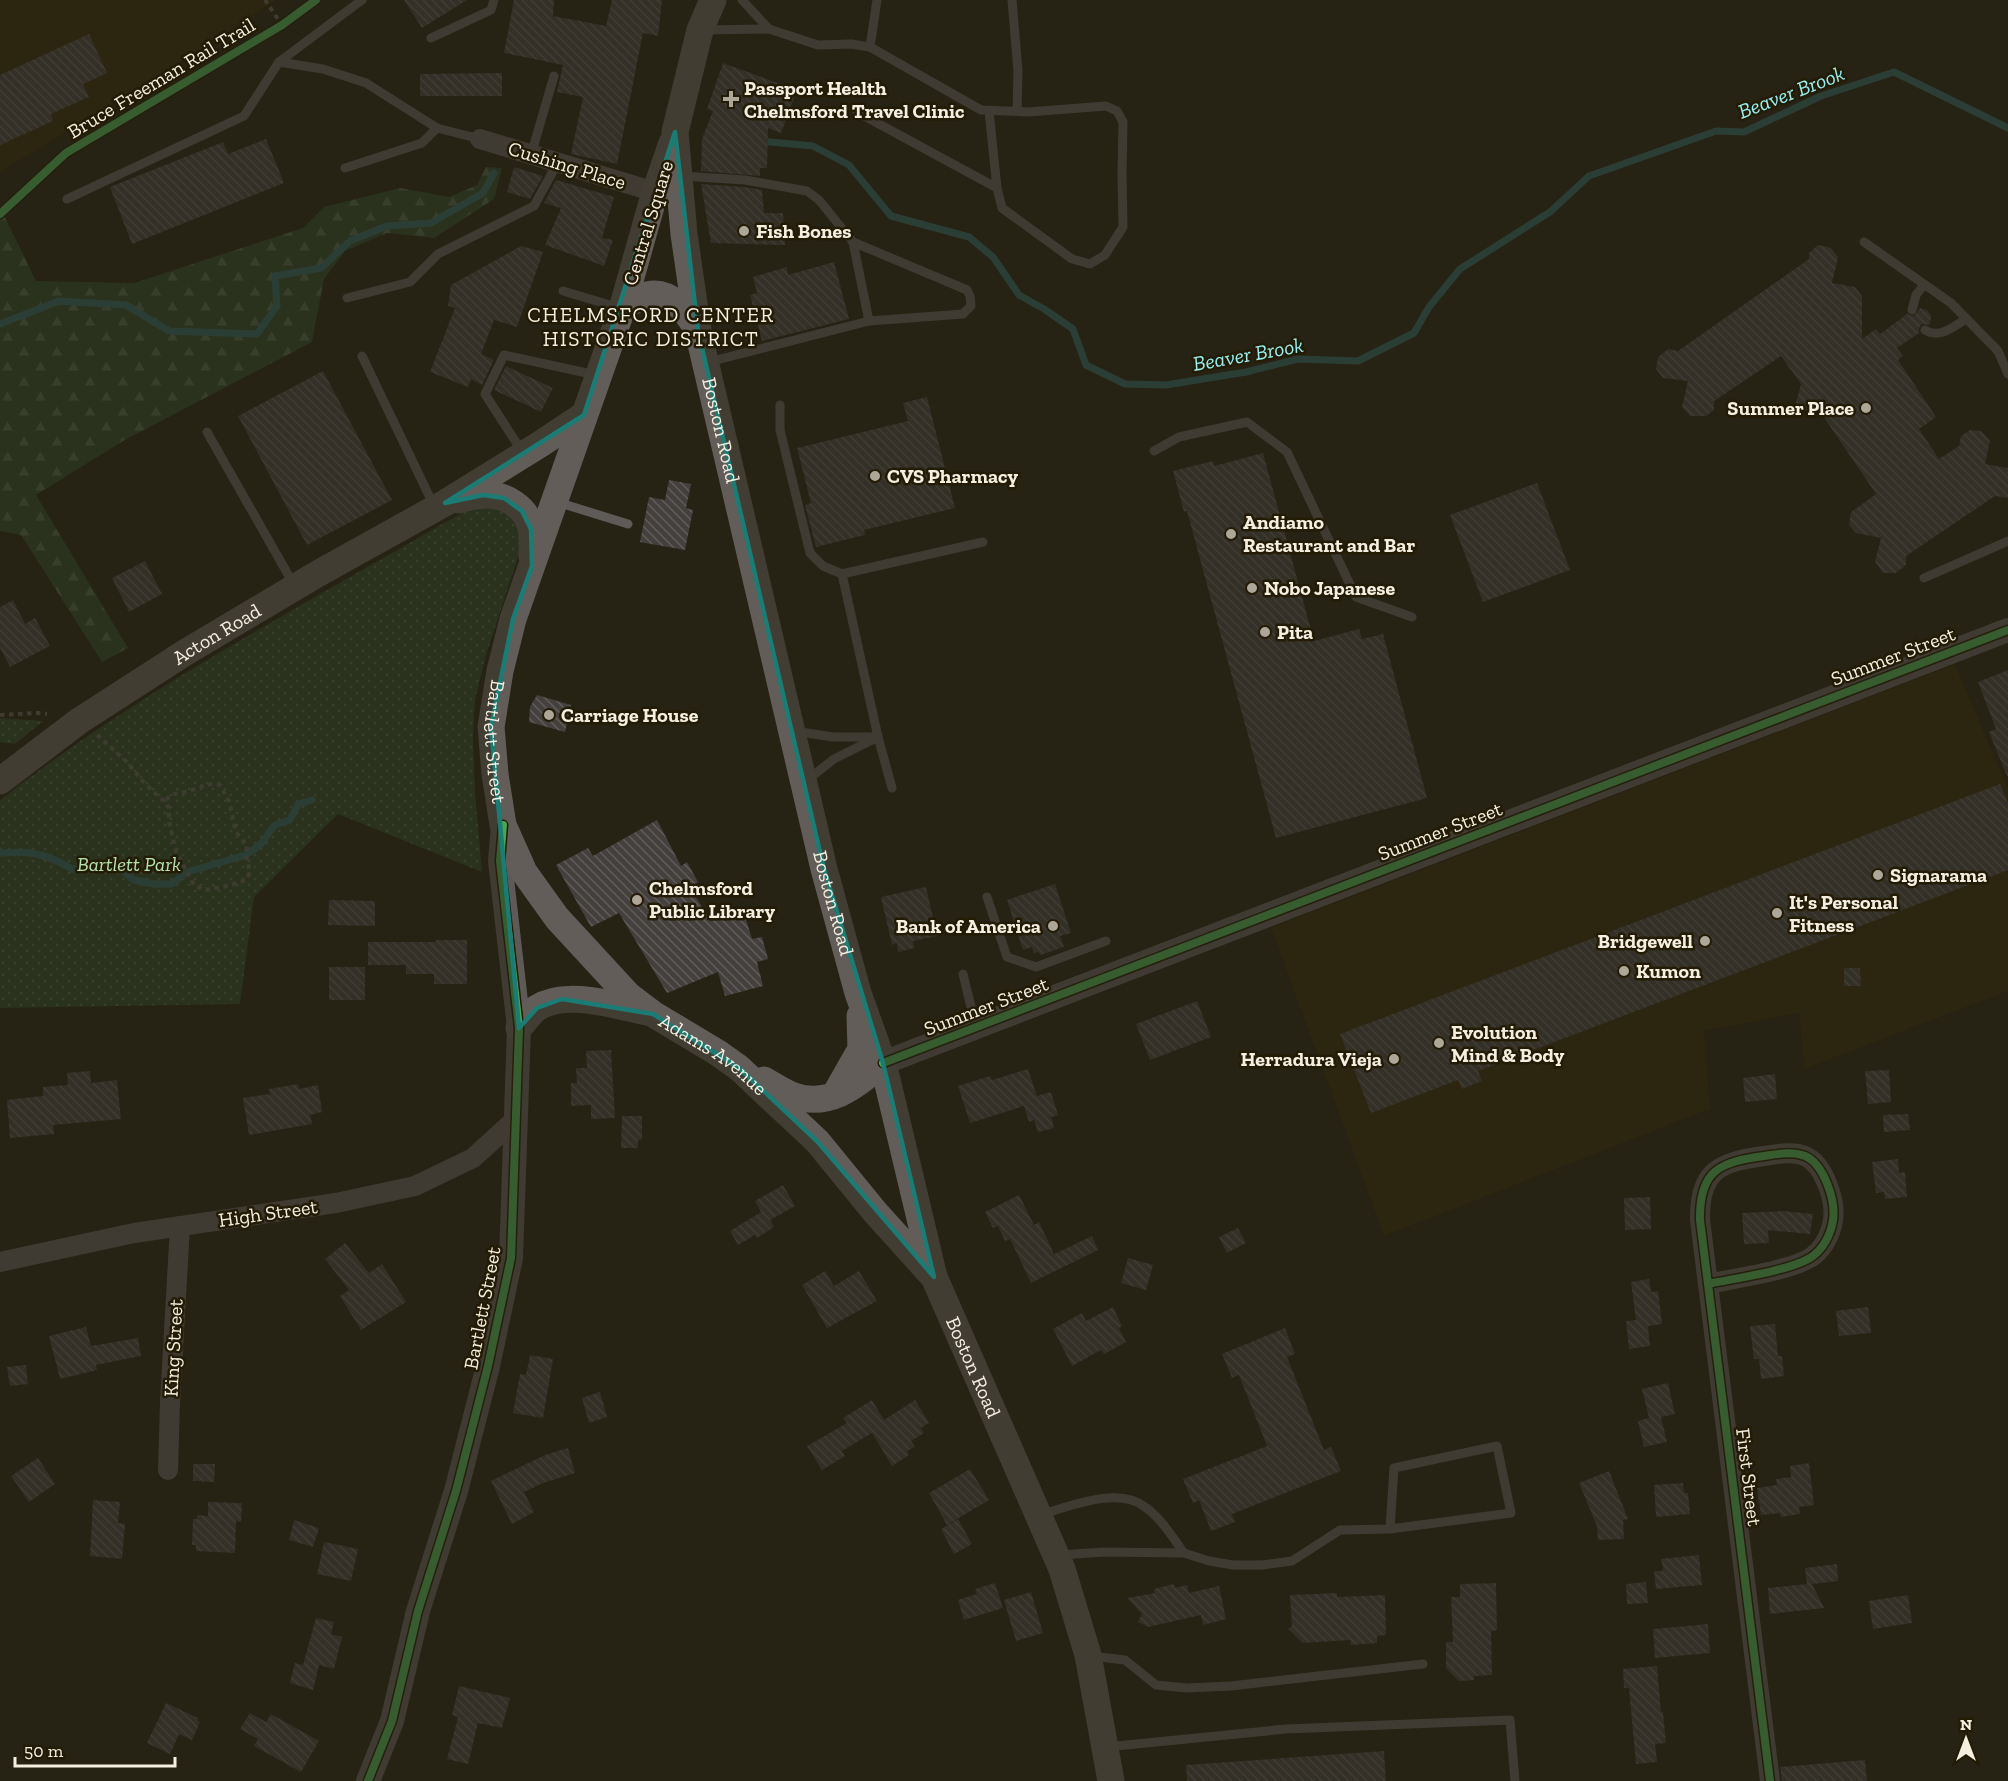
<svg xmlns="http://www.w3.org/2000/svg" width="2008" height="1781" viewBox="0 0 2008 1781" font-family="'Zilla Slab',serif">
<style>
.built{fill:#33280a}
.forest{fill:url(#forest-firs)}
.park{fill:url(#park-dots)}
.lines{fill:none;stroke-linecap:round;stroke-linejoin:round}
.stream{stroke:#326161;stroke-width:7}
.building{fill:url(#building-back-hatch)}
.path{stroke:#5c5953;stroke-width:4;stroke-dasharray:4.5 4.5;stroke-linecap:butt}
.service{stroke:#5e5a58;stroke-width:9}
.minor{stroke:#5e5a58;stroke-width:20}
.tertiary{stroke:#5e5a58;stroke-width:24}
.secondary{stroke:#625d59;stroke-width:27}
.cycleway-casing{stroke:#241b04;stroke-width:11}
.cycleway{stroke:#4ca352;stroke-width:8}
.marked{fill:none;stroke:#1a7c74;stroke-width:4.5;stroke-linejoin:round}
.poi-dot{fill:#ada799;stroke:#241b04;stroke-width:2}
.labels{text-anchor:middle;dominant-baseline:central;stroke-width:5;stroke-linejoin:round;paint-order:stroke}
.street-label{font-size:20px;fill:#f5efe1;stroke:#241b04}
.poi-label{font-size:20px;font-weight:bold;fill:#f5efe1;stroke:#241b04;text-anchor:start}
.park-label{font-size:20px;font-style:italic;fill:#b6e4af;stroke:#241b04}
.water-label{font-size:21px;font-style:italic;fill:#96f0f3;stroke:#241b04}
.neighbourhood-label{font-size:21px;letter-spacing:1.5px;fill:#f5efe1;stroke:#241b04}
</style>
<defs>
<pattern id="forest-firs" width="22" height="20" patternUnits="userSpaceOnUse" patternTransform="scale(1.5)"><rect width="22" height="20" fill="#30452b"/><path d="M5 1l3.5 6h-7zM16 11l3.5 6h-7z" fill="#4f6049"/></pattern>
<pattern id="park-dots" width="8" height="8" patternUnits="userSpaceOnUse" patternTransform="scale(1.5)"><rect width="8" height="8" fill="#30452b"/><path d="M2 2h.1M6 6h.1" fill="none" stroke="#4f6049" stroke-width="1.8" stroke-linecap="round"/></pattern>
<pattern id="building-back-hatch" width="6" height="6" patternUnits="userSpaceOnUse" patternTransform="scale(1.5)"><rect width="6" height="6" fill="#43403e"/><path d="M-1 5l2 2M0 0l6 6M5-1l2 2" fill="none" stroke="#5f5c5a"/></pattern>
</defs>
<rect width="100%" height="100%" fill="#262214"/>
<g class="built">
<path d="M0 0H276L153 80 0 172Z"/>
<path d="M1955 664 2008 788V991L1804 1069 1799 1013 1704 1031 1710 1109 1384 1236 1271 928Z"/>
</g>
<path class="forest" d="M486 167 502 168 494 199 434 238 387 233 345 251 324 279 312 342 123 441 36 495 128 648 102 662 21 535 0 531V207L36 281 134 283 303 228 324 207 400 188 449 197 477 185Z"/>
<g class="park">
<path d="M486 505C516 517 525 524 518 557L486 655 475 700 473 738 475 791 482 872 338 814 254 897 240 1004 0 1008V800C138 692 293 611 444 523L473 507Z"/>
<path d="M0 718 43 721 15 744 0 742Z"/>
</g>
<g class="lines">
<g class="stream">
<path d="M759 141 813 146 849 165 891 216 969 237 993 257 1019 295 1044 309 1073 329 1086 365 1125 384 1166 385 1246 372 1298 359 1358 361 1414 333 1429 307 1460 269 1550 212 1589 176 1716 131 1744 132 1821 96 1894 72 2008 128"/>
<path d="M0 324 59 301 126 305 169 331 257 334 277 306 275 276 321 268 350 241 387 226 431 223 483 193 494 173"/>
<path d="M0 851 2 853C32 850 48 855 74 870L88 864H114L134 880 154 884H172L187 872 246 855 261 844 275 825 290 820 298 804 312 800"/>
</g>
</g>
<g class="building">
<path d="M404 0H467L422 28Z"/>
<path d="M514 0H554L553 16 606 26 612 0H662L658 36 643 33 617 164 571 154 583 97 557 92 563 65 504 53Z"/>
<path d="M89 34 107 73 83 84 89 97 51 114 53 121 0 145V75Z"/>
<path d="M723 63 797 90 781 133 768 128 767 168H760V176L701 171 702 139 713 111 707 109Z"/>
<path d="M502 73V96H420V74Z"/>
<path d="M266 139 284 183 132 244 110 187 223 142 228 154Z"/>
<path d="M514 167 543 176 530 199 507 192Z"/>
<path d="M556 180 614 197 602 238 613 240 604 266 545 245 561 208 544 203Z"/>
<path d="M701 184 744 187 762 190 764 213H783L785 245 711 243Z"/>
<path d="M1818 245 1831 248 1838 257 1832 283 1855 287 1862 296V339L1876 329 1880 334 1907 314 1914 316 1920 308 1927 310 1931 315 1930 325 1922 324 1919 328V333L1897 348 1903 356 1898 360 1936 417 1919 429 1939 459 1959 446 1961 436 1970 430 1981 431 1990 441 1985 464 2008 468V498L1995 496 1906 556V565L1896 573H1883L1875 562 1881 538 1856 533 1849 525 1851 512 1876 494 1819 410 1804 411 1796 403 1801 384 1781 356 1714 401V410L1706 416H1690L1682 407 1688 381 1663 378 1656 369 1658 357 1668 349 1678 351 1809 259V253Z"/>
<path d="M521 246 543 252 517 327 494 320 481 354 494 360 482 385 471 379 468 387 430 372 455 308 448 306 451 285Z"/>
<path d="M834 262 849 319 762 341 750 295 757 293 753 277 787 267 788 275Z"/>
<path d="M506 366 553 388 541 412 494 390Z"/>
<path d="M323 371 392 500 307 545 238 416Z"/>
<path d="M927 397 955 508 864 530 865 535 816 547 805 505 811 503 797 448 908 421 903 403Z"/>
<path d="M1263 453 1314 641 1359 629 1362 639 1383 634 1427 798 1276 838 1187 511 1184 512 1173 471 1213 461 1214 466Z"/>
<path d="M669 480 691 484 686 508 693 510 685 550 640 542 649 497 665 500Z"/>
<path d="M1537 483 1570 570 1483 602 1450 515Z"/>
<path d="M145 561 162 594 129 612 112 578Z"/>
<path d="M13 600 25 624 35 618 50 646 10 667 0 648V607Z"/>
<path d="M2008 670V776H2007L1989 732 1996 729 1978 682Z"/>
<path d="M537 695 571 705 565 732 529 722 530 707Z"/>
<path d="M2000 784 2008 803V870L1478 1071 1482 1081 1462 1089 1458 1080 1371 1113 1340 1034Z"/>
<path d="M657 820 681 866 687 862 698 882 690 888 711 921 744 913 752 939 762 937 768 959 757 962 763 986 725 996 718 972 667 993 619 913 591 927 556 865 588 848 593 856Z"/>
<path d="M1055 884 1071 933 1060 936 1064 947 1040 955 1039 952 1034 953 1032 947 1023 950 1007 900Z"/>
<path d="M926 887 937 936 913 941 914 948 898 952 897 943 892 945 881 897Z"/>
<path d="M329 900 375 901V926L328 925Z"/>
<path d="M436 940H467V984H434V974H406V965H368V942H436Z"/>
<rect x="329" y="967" width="36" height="33"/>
<path d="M1844 968H1860L1861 986H1844Z"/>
<path d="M1197 1001 1211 1037 1150 1060 1136 1024Z"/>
<path d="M611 1050 615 1118 591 1119V1105L571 1106V1083H577L576 1068H587L586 1051Z"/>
<path d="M1028 1069 1037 1096 1051 1092 1058 1115 1051 1117 1054 1128 1038 1132 1034 1120 1029 1122 1024 1106 970 1123 958 1086 990 1076 992 1080Z"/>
<path d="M1889 1070 1891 1102 1868 1104 1865 1071Z"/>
<path d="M90 1071 91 1083 117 1080 121 1119 53 1125 54 1134 10 1138 7 1100 43 1096V1087L68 1085 67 1073Z"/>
<path d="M1775 1074 1777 1099 1745 1102 1743 1078Z"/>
<path d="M298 1084 299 1089 318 1085 322 1112 310 1115 312 1124 249 1135 243 1098 270 1094 269 1089Z"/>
<path d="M1908 1114 1910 1130 1884 1132 1883 1115Z"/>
<path d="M622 1116H642V1140H638V1148H621Z"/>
<path d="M1898 1159 1899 1173 1905 1172 1907 1197 1885 1199 1884 1192 1876 1193 1872 1162Z"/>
<path d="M783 1185 795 1206 770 1220 774 1227 757 1238 755 1235 738 1245 730 1231 761 1212 755 1201Z"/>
<path d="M1019 1195 1034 1225 1039 1222 1054 1254 1092 1236 1098 1250 1031 1283 1010 1239 1005 1241 998 1226 993 1228 985 1212Z"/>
<path d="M1650 1197 1651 1229 1625 1230 1624 1198Z"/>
<path d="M1783 1211 1813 1214 1810 1234 1768 1230 1769 1243 1744 1244 1742 1213Z"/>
<path d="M1238 1228 1246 1243 1227 1253 1219 1237Z"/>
<path d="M345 1243 369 1273 382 1264 406 1302 361 1330 340 1296 349 1290 325 1259Z"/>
<path d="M1128 1258 1153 1265 1146 1290 1121 1283Z"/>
<path d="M825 1271 834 1286 859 1271 877 1301 827 1328 802 1285Z"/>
<path d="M1649 1279 1651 1292 1658 1291 1662 1324 1648 1326 1650 1346 1629 1349 1626 1321 1636 1320 1631 1282Z"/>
<path d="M1113 1307 1122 1326 1119 1328 1126 1342 1104 1354 1101 1350 1072 1366 1053 1329 1082 1313 1086 1321Z"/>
<path d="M1868 1307 1871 1333 1839 1336 1836 1311Z"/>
<path d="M1775 1324 1778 1356H1782L1784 1376 1761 1379 1759 1359H1754L1750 1326Z"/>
<path d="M86 1327 91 1346 138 1338 141 1356 96 1365 97 1370 60 1379 49 1336Z"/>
<path d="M1285 1328 1295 1354 1287 1357 1324 1450 1331 1447 1341 1471 1232 1514 1235 1522 1211 1531 1199 1500 1193 1503 1183 1479 1267 1446 1239 1375 1232 1378 1222 1354Z"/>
<path d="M530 1355 553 1359 543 1418 513 1413 520 1374 526 1375Z"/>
<path d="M26 1365 28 1384 10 1386 7 1367Z"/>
<path d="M1668 1383 1675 1414 1661 1417 1667 1442 1644 1447 1638 1421 1649 1418 1642 1389Z"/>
<path d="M600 1392 607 1417 589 1423 582 1398Z"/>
<path d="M872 1400 884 1420 915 1400 929 1423 921 1428 924 1433 911 1441 915 1447 907 1451 909 1455 892 1466 872 1433 842 1451 845 1456 822 1470 807 1446 847 1423 843 1418Z"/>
<path d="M568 1448 575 1473 543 1483 524 1492 534 1512 512 1524 491 1481 545 1455Z"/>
<path d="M38 1458 55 1484 29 1502 11 1476Z"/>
<path d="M1809 1463 1814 1505 1799 1507 1800 1514 1781 1517 1780 1513 1761 1515 1757 1488 1777 1485 1776 1479 1791 1477 1790 1466Z"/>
<path d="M193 1464H215L214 1482 193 1481Z"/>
<path d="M970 1469 989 1500 947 1525 929 1493Z"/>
<path d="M1609 1471 1628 1519 1623 1520 1624 1539 1598 1540 1597 1526 1579 1483Z"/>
<path d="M1683 1483 1684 1493H1688L1690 1514 1656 1517 1654 1485Z"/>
<path d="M93 1500 120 1502 118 1523 125 1524 122 1559 90 1556Z"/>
<path d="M208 1502 242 1503 241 1522 236 1521 235 1553 196 1551V1545H192L193 1519H197V1515L208 1516Z"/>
<path d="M958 1519 972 1544 954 1554 941 1529Z"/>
<path d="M294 1520 319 1528 313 1547 289 1540Z"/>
<path d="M324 1542 358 1549 351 1581 317 1574Z"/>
<path d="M1699 1555 1702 1585 1656 1589 1654 1571H1662L1663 1568 1661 1559Z"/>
<path d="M1837 1564 1838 1581 1812 1584 1824 1608 1770 1614 1768 1588 1807 1584 1805 1568Z"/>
<path d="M1646 1582 1648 1603 1627 1604 1626 1584Z"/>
<path d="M995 1583 1003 1608 964 1620 958 1600 977 1594 975 1589Z"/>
<path d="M1496 1583 1497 1630 1491 1631 1492 1675 1474 1676V1680L1459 1681 1446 1668V1642H1453L1451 1597H1460V1584Z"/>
<path d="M1174 1584 1175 1588 1187 1585 1189 1593 1219 1586 1226 1619 1203 1625 1201 1615 1148 1627 1138 1622 1142 1614 1127 1598 1155 1593 1154 1589Z"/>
<path d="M1031 1592 1043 1633 1016 1641 1004 1600Z"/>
<path d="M1337 1593V1597L1385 1595 1386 1635 1377 1636V1643L1351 1645 1350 1640 1303 1643 1288 1629 1292 1626 1290 1595Z"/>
<path d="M1908 1595 1912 1623 1873 1629 1869 1601Z"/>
<path d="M316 1618 334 1622 331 1634 342 1637 334 1669 319 1665 313 1690 290 1683 295 1663 303 1665Z"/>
<path d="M1708 1624 1710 1653 1655 1658 1653 1629Z"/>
<path d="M1657 1666 1661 1712H1663L1666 1743 1655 1744 1657 1762 1636 1764 1629 1688H1624L1623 1669Z"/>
<path d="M459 1686 510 1698 502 1728 478 1723 468 1764 447 1759 458 1717 452 1715Z"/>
<path d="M166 1703 198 1718 197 1720 200 1722 192 1740 179 1734 170 1754 147 1743Z"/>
<path d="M250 1713 266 1722 271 1714 319 1741 301 1772 254 1746 258 1739 240 1729Z"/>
<path d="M1384 1751 1386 1781H1187L1186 1765Z"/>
<path d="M1865 1760 1867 1781H1782L1780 1767Z"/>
</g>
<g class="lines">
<g class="path">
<path d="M265 0 282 25"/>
<path d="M0 715 38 713 47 714"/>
<path d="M97 735 127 762 145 784 164 801 169 808V821L176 852 194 885 204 890 228 886 246 880 250 872 246 855 247 845 236 832 229 801 220 785C205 783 205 786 192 790 177 795 178 790 164 801"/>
</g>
<g class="service">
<path d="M742 0 769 29"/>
<path d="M1012 0 1018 71 1017 111"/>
<path d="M703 30 769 29 818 45 851 44 870 47 981 110 1028 112 1106 106 1117 111 1123 122 1122 175 1123 227 1105 255 1090 264 1072 259 1002 208 997 188 857 112"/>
<path d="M431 38 491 10 494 0"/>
<path d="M870 47 877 0"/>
<path d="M279 62 323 69 366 83 437 128 480 139"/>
<path d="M989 111 997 188"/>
<path d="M531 155 554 76"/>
<path d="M345 168 422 143 437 128"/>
<path d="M681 176 745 180 807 191 819 200 853 242 869 321"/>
<path d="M67 199 244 116 279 62 362 0"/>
<path d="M1864 242 1951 303 1998 351 2008 374"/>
<path d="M563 291 620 308"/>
<path d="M347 298 410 282 438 254 534 206 558 162"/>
<path d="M1912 310 1916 295 1924 285"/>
<path d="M1925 330C1940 339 1953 327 1966 319"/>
<path d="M362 356 434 506"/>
<path d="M709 362 869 321 963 314 971 306 970 296 967 290 853 242"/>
<path d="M780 405V430L810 553 823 566 842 574"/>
<path d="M207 432 294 585"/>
<path d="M1154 451 1179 437 1247 422 1287 452 1356 597 1412 617"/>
<path d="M523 453 485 394 504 355 596 375"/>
<path d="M557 502 628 524"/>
<path d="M1924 578 2008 541"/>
<path d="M794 731 833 737H878"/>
<path d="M806 781 834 759 876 738"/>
<path d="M892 788 878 737 842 574 983 542"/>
<path d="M987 897 1007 957 1036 967 1106 941"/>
<path d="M963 974 976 1027"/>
<path d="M1042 1514C1071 1506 1119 1486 1145 1507 1161 1518 1173 1538 1184 1553"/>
<path d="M1059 1555 1104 1552 1184 1553 1209 1561 1233 1565H1262L1292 1561 1340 1530 1390 1529 1511 1513 1497 1446 1394 1468 1390 1529"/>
<path d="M1091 1656 1125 1660 1156 1685 1187 1688 1231 1686 1423 1664"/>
<path d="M1106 1747 1286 1729 1510 1720 1515 1781"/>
</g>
<g class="minor">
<path d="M480 139 655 192"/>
<path d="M0 1262 134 1233 336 1203 415 1186 473 1158 517 1118"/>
<path d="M1708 1284C1736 1278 1788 1271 1810 1258 1823 1250 1831 1234 1833 1220 1836 1201 1824 1164 1805 1156 1792 1151 1778 1154 1764 1156 1720 1162 1699 1170 1700 1220L1770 1781"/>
<path d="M168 1470 170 1402 180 1226"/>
</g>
<g class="tertiary">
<path d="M883 1063 2008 630"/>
<path d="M368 1781 392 1721 418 1611 456 1491 488 1366 511 1258 519 1028 500 861 503 825"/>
</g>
<g class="secondary">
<path id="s1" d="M713 0 700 30 675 132 684 234 698 331 824 869 858 993 883 1063 934 1277 1062 1569 1088 1655 1111 1781"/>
<path id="s2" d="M672 143 655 192 622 309 513 619 500 671 491 727 495 774 503 825 524 872 557 918 628 995 653 1014 718 1053 739 1068 817 1141 875 1212 931 1274"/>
<path d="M622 309C629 304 638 296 647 295 670 289 687 312 698 330"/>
<path d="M458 500C467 498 476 495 486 495 505 494 527 508 531 528 533 537 532 548 532 557"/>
<path id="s3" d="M0 781 79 721 186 652 319 573 445 503 542 443 584 415"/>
<path d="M519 1028C524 1022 531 1012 537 1008 566 989 616 1006 647 1012"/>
<path d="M764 1080C773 1085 783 1092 794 1096 831 1108 856 1085 883 1063"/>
<path d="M836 1093 861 1049 860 1016"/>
</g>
<defs>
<g id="cycleway">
<path d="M0 214 66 153 282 25 316 0"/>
<path d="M883 1063 2008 630"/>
<path d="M1708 1284C1736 1278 1788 1271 1810 1258 1823 1250 1831 1234 1833 1220 1836 1201 1824 1164 1805 1156 1792 1151 1778 1154 1764 1156 1720 1162 1699 1170 1700 1220L1770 1781"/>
<path d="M368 1781 392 1721 418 1611 456 1491 488 1366 511 1258 519 1028 500 861 503 825"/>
</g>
</defs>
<use href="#cycleway" class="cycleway-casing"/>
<use href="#cycleway" class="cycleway"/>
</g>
<path d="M0 0H2008V1781H0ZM675 132 698 331 824 869 883 1063 934 1277 817 1141 739 1068 653 1014 562 999 537 1008 519 1028 491 727 513 619 532 566 531 529 522 511 504 498 483 495 445 503 584 415Z" fill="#262214" fill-opacity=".55" fill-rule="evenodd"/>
<path class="marked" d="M675 132 698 331 824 869 883 1063 934 1277 817 1141 739 1068 653 1014 562 999 537 1008 519 1028 491 727 513 619 532 566 531 529 522 511 504 498 483 495 445 503 584 415Z"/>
<g class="poi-dot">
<path d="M728 90h6v6h6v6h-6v6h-6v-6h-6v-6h6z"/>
<circle cx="744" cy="231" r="6"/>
<circle cx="1866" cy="408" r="6"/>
<circle cx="875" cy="476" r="6"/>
<circle cx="1231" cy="534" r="6"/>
<circle cx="1252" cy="588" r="6"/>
<circle cx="1265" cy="632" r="6"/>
<circle cx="549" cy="715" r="6"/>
<circle cx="1878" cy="875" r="6"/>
<circle cx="637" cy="900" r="6"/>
<circle cx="1777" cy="913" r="6"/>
<circle cx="1053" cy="926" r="6"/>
<circle cx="1705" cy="941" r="6"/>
<circle cx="1624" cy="971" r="6"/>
<circle cx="1439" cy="1043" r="6"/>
<circle cx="1394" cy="1059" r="6"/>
</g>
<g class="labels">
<g class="street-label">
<text transform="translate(161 78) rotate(-31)">Bruce Freeman Rail Trail</text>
<text transform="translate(567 165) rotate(17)">Cushing Place</text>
<text transform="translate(648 223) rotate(-73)">Central Square</text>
<text stroke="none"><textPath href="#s1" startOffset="440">Boston Road</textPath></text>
<text stroke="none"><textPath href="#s3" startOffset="262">Acton Road</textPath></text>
<text transform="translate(1893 656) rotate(-21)">Summer Street</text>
<text stroke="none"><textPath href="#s2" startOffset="627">Bartlett Street</textPath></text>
<text transform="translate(1440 831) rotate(-21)">Summer Street</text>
<text stroke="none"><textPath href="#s1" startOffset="926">Boston Road</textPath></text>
<text transform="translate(986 1006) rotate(-21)">Summer Street</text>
<text stroke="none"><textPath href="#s2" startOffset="1028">Adams Avenue</textPath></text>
<text transform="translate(268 1213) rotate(-8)">High Street</text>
<text transform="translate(482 1308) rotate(-79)">Bartlett Street</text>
<text transform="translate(173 1348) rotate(-87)">King Street</text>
<text stroke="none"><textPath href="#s1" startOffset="1412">Boston Road</textPath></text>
<text transform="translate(1749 1477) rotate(83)">First Street</text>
</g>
<g class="poi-label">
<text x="744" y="88">Passport Health<tspan x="744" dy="23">Chelmsford Travel Clinic</tspan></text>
<text x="756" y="231">Fish Bones</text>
<text x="1854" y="408" text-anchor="end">Summer Place</text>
<text x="887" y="476">CVS Pharmacy</text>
<text x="1243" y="522">Andiamo<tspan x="1243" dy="23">Restaurant and Bar</tspan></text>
<text x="1264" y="588">Nobo Japanese</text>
<text x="1277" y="632">Pita</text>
<text x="561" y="715">Carriage House</text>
<text x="1890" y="875">Signarama</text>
<text x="649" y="888">Chelmsford<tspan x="649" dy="23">Public Library</tspan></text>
<text x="1789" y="902">It's Personal<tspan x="1789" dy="23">Fitness</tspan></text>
<text x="1041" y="926" text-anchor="end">Bank of America</text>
<text x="1693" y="941" text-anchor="end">Bridgewell</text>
<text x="1636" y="971">Kumon</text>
<text x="1451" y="1032">Evolution<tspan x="1451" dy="23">Mind &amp; Body</tspan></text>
<text x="1382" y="1059" text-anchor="end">Herradura Vieja</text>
</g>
<g class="park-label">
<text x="129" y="864">Bartlett Park</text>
</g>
<g class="water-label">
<text transform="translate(1791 92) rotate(-21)">Beaver Brook</text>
<text transform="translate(1248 354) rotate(-10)">Beaver Brook</text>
</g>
<g class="neighbourhood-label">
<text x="651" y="314">CHELMSFORD CENTER<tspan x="651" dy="24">HISTORIC DISTRICT</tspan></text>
</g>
</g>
<g transform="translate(1966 1739)" stroke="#241b04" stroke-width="4.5" paint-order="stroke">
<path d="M0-4.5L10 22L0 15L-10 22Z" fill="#f5efe1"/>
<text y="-9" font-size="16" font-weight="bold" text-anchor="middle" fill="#f5efe1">N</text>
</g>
<path d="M15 1757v9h160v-9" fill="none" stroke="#f5efe1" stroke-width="3"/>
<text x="24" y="1757" font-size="18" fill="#f5efe1" stroke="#241b04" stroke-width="4.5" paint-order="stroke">50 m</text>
</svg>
